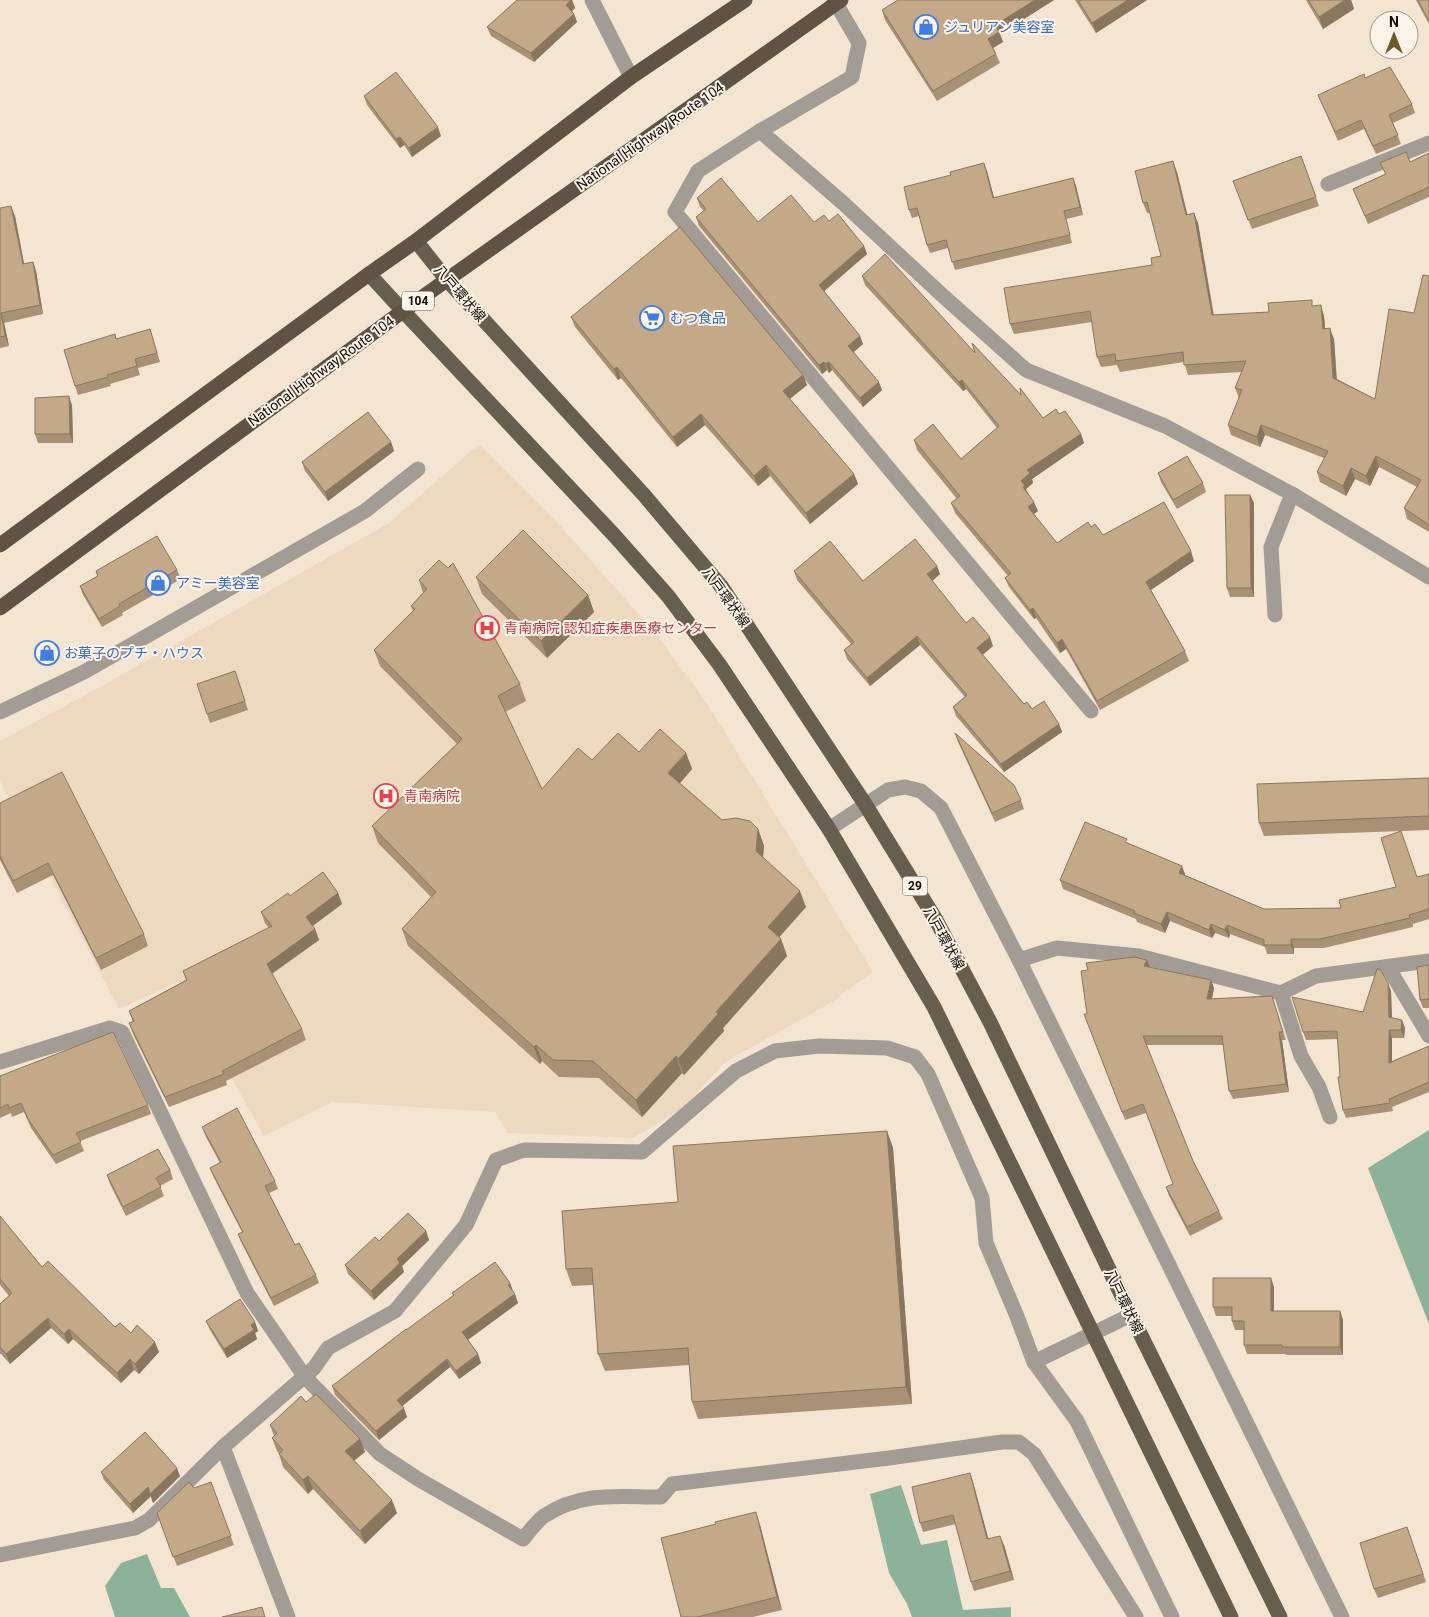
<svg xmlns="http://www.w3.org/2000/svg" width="1429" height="1617" viewBox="0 0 1429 1617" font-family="Roboto,'Noto Sans JP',sans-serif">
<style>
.built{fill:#ecd9c0}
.forest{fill:#8cb399}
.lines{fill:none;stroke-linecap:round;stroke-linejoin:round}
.minor{stroke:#a29c94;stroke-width:15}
.primary{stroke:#685e50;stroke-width:15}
.trunk{stroke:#5e5344;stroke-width:15}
.wall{fill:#a99175}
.shaded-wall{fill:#89765f}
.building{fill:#c4a988;stroke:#89765f}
.labels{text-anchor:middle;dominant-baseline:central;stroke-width:4;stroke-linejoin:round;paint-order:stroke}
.shield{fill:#fdf3e8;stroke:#565149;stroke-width:1}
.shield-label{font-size:12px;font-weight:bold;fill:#0f0b05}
.shop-label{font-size:14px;fill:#366cbe;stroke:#fdf3e8;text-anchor:start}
.street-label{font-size:14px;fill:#0f0b05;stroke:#fdf3e8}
.health-label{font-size:14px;fill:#be3a42;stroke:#fdf3e8;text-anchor:start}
</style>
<rect width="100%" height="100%" fill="#f4e5d2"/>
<path class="built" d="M481 446 555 520 657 635 708 705 873 972 829 1004 725 1062 682 1109 633 1138 508 1133 495 1112 332 1102 264 1136 178 982 119 1009 0 781V741L98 688 389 523 472 450Z"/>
<g class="forest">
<path d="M1429 1130V1324L1368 1168Z"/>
<path d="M901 1485 921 1545 947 1540 963 1610 1011 1607V1617H912L907 1604 889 1573 870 1494Z"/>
<path d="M147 1554 161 1588H174L190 1617H115L105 1586 121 1563Z"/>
</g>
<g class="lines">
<g class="minor">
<path d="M592 0 631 77"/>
<path d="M834 0 859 43 852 77 760 131 698 171 675 212 1091 711"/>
<path d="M760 131 843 203 942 295 1026 370 1165 426 1292 494 1429 577"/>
<path d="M1328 184 1429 143"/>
<path d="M1275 615 1271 547 1292 494"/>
<path d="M0 712 84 672 365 511 418 469"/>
<path d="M829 829 888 790 905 787 921 791 941 808 1019 960 1342 1617"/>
<path d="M1019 960 1057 948 1139 956 1281 993"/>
<path d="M1388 967 1429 1036"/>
<path d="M0 1062 110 1028 122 1032 247 1293 305 1377 380 1454 418 1479 523 1539C529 1532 536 1522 544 1516 582 1491 617 1497 661 1497L672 1484 889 1458 1002 1442H1019L1034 1454 1136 1617"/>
<path d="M1330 1117 1319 1087 1301 1056 1281 993 1316 976 1429 961"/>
<path d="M1034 1362 1131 1315"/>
<path d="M223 1447 288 1617"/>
<path d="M0 1555 135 1528 149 1520 223 1447 314 1368 328 1348 395 1311 466 1225 496 1160 524 1150 642 1152 736 1071 775 1051 819 1046 887 1048 915 1057 928 1074 982 1198 986 1243 1016 1314 1034 1362 1077 1421 1172 1617"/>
</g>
<g class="primary">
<path d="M416 241 447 280 644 495 721 586 865 804 936 920 990 1022 1131 1315 1280 1617"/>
<path d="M369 274 403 311 614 535 668 596 719 664 829 829 934 1007 1231 1617"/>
</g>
<g class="trunk">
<path d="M0 545 369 274 416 241 631 77 745 0"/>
<path d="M0 608 403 311 841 0"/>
</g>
</g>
<g class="wall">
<path d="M517 0H572L575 8 572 11 574 14 577 22 534 62 491 36 487 27Z"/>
<path d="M898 0H1054L1000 34 1003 42 993 48 996 54 1000 63 937 101 885 20 882 10Z"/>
<path d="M1075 0H1147L1096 33Z"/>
<path d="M1306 0H1351L1354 9 1323 29Z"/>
<path d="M1416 0H1429V24Z"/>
<path d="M1365 78 1412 104 1415 113 1393 123 1401 144 1376 154 1364 129 1338 141 1318 95Z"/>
<path d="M364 96 441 136 412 157 404 145 400 148 367 105Z"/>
<path d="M1429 153V197L1368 224 1353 189 1385 174 1380 163 1410 162Z"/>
<path d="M1301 156 1319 206 1252 229 1233 181Z"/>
<path d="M987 171 994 198 1073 178 1076 186 1083 215 1066 219 1072 243 955 270 948 248 930 253 927 245 919 216 912 218 909 210Z"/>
<path d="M1177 172 1187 215 1198 223 1214 315 1269 312 1314 306 1324 316 1325 328 1334 339 1337 379 1375 399 1414 313 1429 276V532L1407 519 1404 508 1417 487 1379 467 1370 486 1355 479 1346 496 1320 482 1317 472 1324 458 1265 435 1260 447 1231 435 1228 425 1239 398 1235 388 1242 372 1188 375 1184 362 1120 372 1117 365 1101 367 1097 357 1092 322 1014 334 1010 324 1152 265 1161 256 1150 213H1147L1143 203Z"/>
<path d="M697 198 758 222H814L829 221 864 246 867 254 824 291 860 336 863 344 854 352 882 390 863 407 832 370 829 373 827 370 822 374 699 226 696 217 704 211 700 207Z"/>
<path d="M0 208 15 216 24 264 33 262 36 271 43 314 4 323 9 346 0 348Z"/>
<path d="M862 276 975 353 1021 395 1043 418 1059 414 1081 434 1084 443 1032 479 1033 483 1026 489 1038 511 1034 514 1057 543 1091 527 1103 535 1194 561 1151 590 1185 651 1189 661 1100 710 1066 649 1060 653 1036 618 1034 619 1009 587 1005 578 1008 576 955 513 951 503 957 499 917 450 914 440 961 459 997 428 966 389 963 391 865 285Z"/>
<path d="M571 317 803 375 807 385 790 399 854 474 858 484 810 524 770 476 758 486 705 425 677 447 621 378 618 380 575 327Z"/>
<path d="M153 338 160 362 138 368 140 375 110 384 111 386 78 395 75 386 116 339Z"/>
<path d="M72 405 73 443H38L35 434Z"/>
<path d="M391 442 394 451 328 501 305 471 302 462Z"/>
<path d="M1158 473 1203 483 1206 492 1177 509 1161 482Z"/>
<path d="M1250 495 1254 503V597H1230L1227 588Z"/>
<path d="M177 570 181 579 122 613 123 615 102 627 83 595 80 586 97 576 96 571Z"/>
<path d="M794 571 863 581 940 574 932 581 966 623 993 646 982 655 1024 704 1032 709 1059 724 1062 732 1004 772 956 716 953 707 965 697 920 645 870 686 847 659 844 650 851 644 797 580Z"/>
<path d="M476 577 588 595 594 612 547 658 482 594Z"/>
<path d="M419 580 520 684 526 701 505 712 542 789 592 760 639 752 686 753 692 769 680 783 722 820 758 829 764 846 763 857 806 907 779 937 781 939 787 956 723 1028 724 1031 684 1075 682 1073 642 1117 599 1078 559 1077 542 1061 540 1064 408 946 402 929 431 897 378 843 372 826 457 744 380 666 374 650 413 611 411 606 423 593Z"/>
<path d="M235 671 248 710 210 723 197 684Z"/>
<path d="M955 733 1021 800 1024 809 995 822 958 742Z"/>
<path d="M1429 778V830L1264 836 1259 823Z"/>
<path d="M0 803 144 934 148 946 101 970 53 875 17 893 0 860Z"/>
<path d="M1128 843 1185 874V875L1264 909 1341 908 1396 887 1417 877 1429 874V919L1413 924V927L1324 948H1294V954H1267L1265 947 1230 934 1229 938 1215 933 1212 938 1170 921 1165 933 1137 922 1136 919 1063 889 1060 880Z"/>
<path d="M338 893 342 904 312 926 315 929 319 940 272 974 302 1029 306 1040 226 1081 227 1085 169 1107 133 1034 129 1023 133 1022 129 1011 186 980 183 971 269 928 265 923 261 912 290 896Z"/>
<path d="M1147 960 1149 967 1214 988 1212 999 1272 996 1286 1040H1282L1289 1092 1233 1099 1229 1091 1223 1045H1146L1193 1161 1219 1211 1223 1219 1190 1236 1169 1196 1166 1187 1173 1184 1146 1113 1125 1120 1084 1014H1087L1088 970Z"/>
<path d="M1429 965V1008H1423L1420 1000Z"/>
<path d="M1391 991 1392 1017 1405 1028 1404 1038H1392V1061L1429 1046V1092L1392 1107 1393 1111 1346 1118 1343 1110 1340 1077 1338 1039 1306 1040 1303 1032 1363 1012Z"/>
<path d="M0 1076 148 1105 151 1114 80 1141 84 1151 56 1164 31 1128 24 1112 12 1117 11 1113 0 1118Z"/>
<path d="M202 1127 275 1181 278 1189 269 1193 295 1245 316 1275 319 1283 274 1306 241 1242 238 1234 242 1232 213 1176 210 1168 220 1163 205 1135Z"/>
<path d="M887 1131 893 1148 912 1404 698 1419 692 1402 689 1365 605 1371 598 1354 593 1285 572 1286 566 1269 678 1202Z"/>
<path d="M170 1170 173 1179 160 1186 164 1196 126 1216 110 1184 107 1175Z"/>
<path d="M0 1216 42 1267 115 1327 131 1333 159 1352 139 1374 134 1370 121 1383 73 1339 68 1344 51 1328 10 1364 1 1354H0V1304L9 1296 0 1285Z"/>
<path d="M426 1231 429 1240 402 1266 404 1272 374 1300 348 1274 345 1265 379 1241Z"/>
<path d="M510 1283 518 1303 468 1340 478 1354 481 1363 459 1379 450 1367 402 1406 407 1417 379 1440 335 1395 332 1386 453 1296 452 1293Z"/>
<path d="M1274 1287V1311H1340L1343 1320V1355H1286L1285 1354H1247L1244 1345V1330H1235L1232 1321V1316H1216L1213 1307Z"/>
<path d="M206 1321 255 1322 258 1331 255 1333 257 1339 227 1358 210 1330Z"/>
<path d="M306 1402 360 1439 365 1452 354 1460 397 1513 365 1544 313 1489 308 1494 283 1467 279 1454 277 1451 272 1438 274 1436 270 1425Z"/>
<path d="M101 1472 180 1476 153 1503 151 1496 133 1513 104 1480Z"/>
<path d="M970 1473 973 1482 988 1539 1004 1545 1014 1580 974 1591 971 1582 956 1524 923 1532 920 1523Z"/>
<path d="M211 1482 234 1545 177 1566 157 1513Z"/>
<path d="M760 1525 782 1610 753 1617H681Z"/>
<path d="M1407 1527 1426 1582 1378 1598 1374 1589Z"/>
</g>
<g class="shaded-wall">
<path d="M571 0H572L575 8 569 14 566 5Z"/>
<path d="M1035 0H1054L1000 34 1003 42 991 49 988 39 995 25Z"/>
<path d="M1128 0H1147L1096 33 1092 23Z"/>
<path d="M1345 0H1351L1354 9 1323 29 1319 17Z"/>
<path d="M574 14 577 22 534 62 531 53Z"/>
<path d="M438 127 441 136 412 157 409 148Z"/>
<path d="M400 137 404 145 400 148 396 139Z"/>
<path d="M1173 161 1177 172 1190 225 1186 215Z"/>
<path d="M984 163 987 171 996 205 993 198Z"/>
<path d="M1073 178 1076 186 1083 215 1080 207Z"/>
<path d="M11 206 15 216 26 274 23 264Z"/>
<path d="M1194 213 1198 223 1215 326 1212 315Z"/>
<path d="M864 246 867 254 822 293 819 285Z"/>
<path d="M33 262 36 271 43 314 40 305Z"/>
<path d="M1321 305 1324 316 1326 339 1323 329Z"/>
<path d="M1 313 4 323 9 346 5 336Z"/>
<path d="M1330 328 1334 339 1337 388 1333 378Z"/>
<path d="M860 336 863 344 851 354 848 346Z"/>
<path d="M824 362 827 370 822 374 819 365Z"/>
<path d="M829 362 832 370 829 373 826 364Z"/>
<path d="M617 367 621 378 618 380 614 369Z"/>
<path d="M803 375 807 385 787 401 783 391Z"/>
<path d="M962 380 966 389 963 391 959 382Z"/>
<path d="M879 382 882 390 863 407 860 398Z"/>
<path d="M69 396 72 405 73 443 70 434Z"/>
<path d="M701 414 705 425 677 447 673 437Z"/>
<path d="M1261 425 1265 435 1260 447 1257 437Z"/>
<path d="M1081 434 1084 443 1032 479 1033 483 1026 489 1028 496 1027 497 1021 481 1027 470Z"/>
<path d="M391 442 394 451 328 501 325 492Z"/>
<path d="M1376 456 1379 467 1370 486 1366 476Z"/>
<path d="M766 465 770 476 758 486 754 476Z"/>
<path d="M1351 468 1355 479 1346 496 1343 486Z"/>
<path d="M854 474 858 484 810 524 806 513Z"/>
<path d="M1250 495 1254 503V597L1251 588Z"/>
<path d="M1034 502 1038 511 1031 516 1028 507Z"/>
<path d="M1191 551 1194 561 1149 591 1146 582Z"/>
<path d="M937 566 940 574 930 583 927 574Z"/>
<path d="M588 595 594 612 547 658 541 641Z"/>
<path d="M1033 608 1036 618 1034 619 1030 610Z"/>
<path d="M917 636 920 645 870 686 867 678Z"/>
<path d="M990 637 993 646 980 657 977 648Z"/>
<path d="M1062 639 1066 649 1060 653 1057 643Z"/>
<path d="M1059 724 1062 732 1004 772 1001 764Z"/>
<path d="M686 753 692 769 674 790 668 773Z"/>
<path d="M758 829 764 846 762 868 756 851Z"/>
<path d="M1182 866 1185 874 1182 882 1179 873Z"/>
<path d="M800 891 806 907 774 943 768 927Z"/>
<path d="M338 893 342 904 310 928 306 917Z"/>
<path d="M1167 912 1170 921 1165 933 1161 924Z"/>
<path d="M1211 924 1215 933 1212 938 1209 930Z"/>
<path d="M1227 925 1230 934 1229 938 1225 930Z"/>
<path d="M315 929 319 940 271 974 267 964Z"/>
<path d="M781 939 787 956 723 1028 724 1031 684 1075 678 1059 716 1012Z"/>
<path d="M1291 939 1294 948V954L1291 945Z"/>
<path d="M1147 960 1150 968 1144 966Z"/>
<path d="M1211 980 1214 988 1210 1008 1207 999Z"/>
<path d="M1388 983 1391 991 1392 1025 1389 1017Z"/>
<path d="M1402 1020 1405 1028 1404 1038 1401 1030Z"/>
<path d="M1389 1030 1392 1038V1071L1389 1063Z"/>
<path d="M1279 1032 1282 1040 1289 1092 1286 1084Z"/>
<path d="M536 1045 542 1061 540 1064 534 1047Z"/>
<path d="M676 1056 682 1073 642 1117 636 1100Z"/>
<path d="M887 1131 893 1148 912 1404 906 1387Z"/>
<path d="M426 1231 429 1240 402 1266 404 1272 374 1300 371 1291 397 1259Z"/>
<path d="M1271 1278 1274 1287V1320L1271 1311Z"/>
<path d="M510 1283 513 1292 508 1285Z"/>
<path d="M515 1294 518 1303 466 1341 462 1332Z"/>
<path d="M1340 1311 1343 1320V1355L1340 1347Z"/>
<path d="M48 1318 51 1328 10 1364 6 1354Z"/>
<path d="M255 1322 258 1331 255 1333 257 1339 227 1358 224 1349 251 1325Z"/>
<path d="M69 1329 73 1339 68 1344 64 1334Z"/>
<path d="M155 1342 159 1352 139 1374 135 1364Z"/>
<path d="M478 1354 481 1363 459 1379 456 1371Z"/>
<path d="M130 1359 134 1370 121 1383 117 1373Z"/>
<path d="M447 1359 450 1367 400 1408 397 1400Z"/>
<path d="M404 1408 407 1417 379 1440 376 1431Z"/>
<path d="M360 1439 365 1452 350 1464 345 1451Z"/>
<path d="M177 1468 180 1476 153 1503 150 1494Z"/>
<path d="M970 1473 973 1482 991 1548 987 1539Z"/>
<path d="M308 1476 313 1489 308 1494 303 1480Z"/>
<path d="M148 1487 151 1496 133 1513 130 1504Z"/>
<path d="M392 1500 397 1513 365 1544 360 1531Z"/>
<path d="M756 1512 760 1525 782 1610 777 1597Z"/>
<path d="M1000 1536 1004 1545 1014 1580 1010 1571Z"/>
</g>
<g class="building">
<path d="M517 0H571L566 5 574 14 531 53 487 27Z"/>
<path d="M898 0H1035L995 25 999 32 988 39 996 54 933 91 882 10Z"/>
<path d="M1078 0H1128L1092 23Z"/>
<path d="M1308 0H1345L1319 17Z"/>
<path d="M1418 0H1429V22Z"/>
<path d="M1390 67 1412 104 1389 115 1398 135 1373 146 1361 120 1335 132 1318 95 1364 74 1365 78Z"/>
<path d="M396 72 438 127 409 148 400 137 396 139 364 96Z"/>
<path d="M1406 152 1410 162 1429 153V187L1365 216 1353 189 1386 174 1380 163Z"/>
<path d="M1301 156 1316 197 1248 220 1233 181Z"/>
<path d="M1173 161 1186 215 1194 213 1212 315 1269 312 1268 303 1312 300V306L1321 305 1323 329 1330 328 1333 378 1375 399 1389 309 1414 313 1423 275 1429 276V525L1404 508 1421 480 1376 456 1366 476 1351 468 1343 486 1317 472 1328 451 1261 425 1257 437 1228 425 1242 390 1235 388 1246 361 1184 365 1183 352 1116 361 1115 354 1097 357 1090 311 1010 324 1004 288 1152 265 1151 258 1161 256 1147 202 1143 203 1135 171Z"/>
<path d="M984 163 993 198 1073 178 1080 207 1064 211 1070 235 952 262 946 240 927 245 917 208 909 210 904 187 951 175 950 172Z"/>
<path d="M721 178 758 222 791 195 814 222 824 215 829 221 838 214 864 246 819 285 860 336 848 346 879 382 860 398 829 362 826 364 824 362 819 365 696 217 706 209 697 198Z"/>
<path d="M11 206 23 264 33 262 40 305 1 313 5 336 0 337V208Z"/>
<path d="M680 227 803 375 783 391 854 474 806 513 766 465 754 476 701 414 673 437 617 367 614 369 571 317Z"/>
<path d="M885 254 975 353 972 343 1021 395 1020 388 1043 418 1056 409 1059 414 1065 411 1081 434 1027 470 1030 473 1021 481 1025 486 1023 487 1034 502 1028 507 1057 543 1088 522 1091 527 1095 524 1103 535 1164 502 1191 551 1146 582 1185 651 1097 701 1062 639 1057 643 1033 608 1030 610 1005 578 1011 573 951 503 960 496 914 440 933 424 961 459 999 426 962 380 959 382 862 276Z"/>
<path d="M150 329 157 353 135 359 137 366 107 375 108 377 75 386 64 350 115 334 116 339Z"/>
<path d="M69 396 70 434H35V398Z"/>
<path d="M368 412 391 442 325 492 302 462Z"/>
<path d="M1187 456 1203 483 1173 500 1158 473Z"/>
<path d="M1225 495H1250L1251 588H1227Z"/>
<path d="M523 530 588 595 541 641 476 577Z"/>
<path d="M157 536 177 570 119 604 120 606 99 619 80 586 98 576 96 571Z"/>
<path d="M915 539 937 566 927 574 966 623 973 617 990 637 977 648 1024 704 1027 702 1032 709 1044 701 1059 724 1001 764 953 707 967 695 917 636 867 678 844 650 854 642 794 571 830 541 863 581Z"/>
<path d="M439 560 448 568 453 563 520 684 498 696 542 789 578 748 592 760 618 733 639 752 660 729 686 753 668 773 722 820 736 818 750 821 758 829 756 851 800 891 768 927 781 939 716 1012 718 1014 678 1059 676 1056 636 1100 593 1061 553 1060 536 1045 534 1047 402 929 436 892 372 826 462 739 374 650 415 609 411 606 427 589 419 580Z"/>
<path d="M235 671 245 701 207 714 197 684Z"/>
<path d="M955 733 1014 785 1021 800 992 813Z"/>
<path d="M62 772 144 934 96 958 48 863 13 881 0 856V803Z"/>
<path d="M1429 778V816L1259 823 1257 784Z"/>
<path d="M1085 822 1127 839 1125 842 1182 866 1179 873 1264 909 1341 908 1339 900 1396 887 1381 838 1401 831 1417 877 1429 874V909L1409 915 1410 918 1320 939H1291V945H1264V940L1227 925 1225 930 1211 924 1209 930 1167 912 1161 924 1134 913 1135 911 1060 880Z"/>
<path d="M323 872 338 893 306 917 315 929 267 964 302 1029 222 1071 224 1074 165 1097 129 1023 134 1021 129 1011 187 980 183 971 272 926 261 912 288 893 290 896Z"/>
<path d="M1134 957 1147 960 1144 966 1211 980 1207 999 1272 996 1283 1032H1279L1286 1084 1229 1091 1222 1036H1143L1193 1161 1219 1211 1187 1227 1166 1187 1173 1184 1143 1104 1122 1112 1084 1014H1087L1081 971 1088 970 1086 963Z"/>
<path d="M1429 965V999L1420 1000 1417 967Z"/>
<path d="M1377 969H1380L1388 983 1389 1017 1402 1020 1401 1030H1389V1063L1429 1046V1082L1389 1099 1390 1103 1343 1110 1338 1077H1340L1337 1031 1303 1032 1292 997 1363 1012Z"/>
<path d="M113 1032 148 1105 76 1133 81 1142 53 1155 28 1119 21 1103 9 1108 8 1104 0 1108V1076Z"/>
<path d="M237 1108 275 1181 265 1186 295 1245 299 1243 316 1275 271 1298 238 1234 243 1232 210 1168 221 1162 202 1127Z"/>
<path d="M887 1131 906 1387 692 1402 688 1348 598 1354 592 1268 566 1269 562 1211 678 1202 673 1146Z"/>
<path d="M158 1149 170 1170 156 1178 161 1187 123 1207 107 1175Z"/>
<path d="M408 1213 426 1231 397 1259 400 1263 371 1291 345 1265 375 1237 379 1241Z"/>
<path d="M0 1216 42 1267 48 1261 115 1327 120 1323 131 1333 137 1325 155 1342 135 1364 130 1359 117 1373 69 1329 64 1334 48 1318 6 1354 0 1347V1304L12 1293 0 1279Z"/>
<path d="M495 1262 510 1283 508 1285 515 1294 462 1332 478 1354 456 1371 447 1359 397 1400 404 1408 376 1431 332 1386 406 1329V1330L454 1295 452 1293Z"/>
<path d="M1213 1278H1271V1311H1340V1347H1282V1345H1244V1321H1232V1307H1213Z"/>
<path d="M240 1299 255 1322 251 1325 254 1330 224 1349 206 1321Z"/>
<path d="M316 1394 360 1439 345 1451 392 1500 360 1531 308 1476 303 1480 279 1454 283 1450 272 1438 277 1433 270 1425 301 1396 306 1402Z"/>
<path d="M145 1432 177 1468 150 1494 148 1487 130 1504 101 1472Z"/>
<path d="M970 1473 987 1539 1000 1536 1010 1571 971 1582 953 1515 920 1523 912 1487Z"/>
<path d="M189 1482 194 1488 211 1482 231 1536 173 1557 157 1513Z"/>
<path d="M756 1512 777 1597 697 1617H681L661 1538 716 1524 715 1522Z"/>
<path d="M1407 1527 1423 1574 1374 1589 1360 1543Z"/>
<path d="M262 1607 265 1617H222Z"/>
</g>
<defs>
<symbol id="shop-ring" viewBox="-11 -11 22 22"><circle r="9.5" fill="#fdf3e8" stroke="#3f7fe0" stroke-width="1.5"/><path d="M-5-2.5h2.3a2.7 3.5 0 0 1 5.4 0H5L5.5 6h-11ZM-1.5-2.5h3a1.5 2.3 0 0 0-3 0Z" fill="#3f7fe0"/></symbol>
<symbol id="supermarket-ring" viewBox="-11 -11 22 22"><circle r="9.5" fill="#fdf3e8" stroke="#3f7fe0" stroke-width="1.5"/><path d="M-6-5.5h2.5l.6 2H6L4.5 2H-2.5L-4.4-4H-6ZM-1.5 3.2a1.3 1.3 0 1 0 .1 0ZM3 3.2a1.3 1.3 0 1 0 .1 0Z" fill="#3f7fe0"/></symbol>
<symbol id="hospital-ring" viewBox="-11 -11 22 22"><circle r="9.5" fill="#fdf3e8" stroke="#e0444e" stroke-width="1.5"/><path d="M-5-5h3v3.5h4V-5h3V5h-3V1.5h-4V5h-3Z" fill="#e0444e"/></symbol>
</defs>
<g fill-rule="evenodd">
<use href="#shop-ring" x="912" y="13" width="28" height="28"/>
<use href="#supermarket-ring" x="638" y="304" width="28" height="28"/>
<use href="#shop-ring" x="144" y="569" width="28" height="28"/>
<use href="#hospital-ring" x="473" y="614" width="28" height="28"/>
<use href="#shop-ring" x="33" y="639" width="28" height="28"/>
<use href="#hospital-ring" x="372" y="782" width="28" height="28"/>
</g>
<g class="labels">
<g class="shield">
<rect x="402" y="291.5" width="32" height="19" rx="4"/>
<rect x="902.5" y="876.5" width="25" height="19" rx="4"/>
</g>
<g class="shield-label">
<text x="418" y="301">104</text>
<text x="915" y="886">29</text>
</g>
<g class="shop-label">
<text x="944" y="27">ジュリアン美容室</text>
<text x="670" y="318">むつ食品</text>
<text x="176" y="583">アミー美容室</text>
<text x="64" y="653">お菓子のプチ・ハウス</text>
</g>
<g class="street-label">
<text transform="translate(650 136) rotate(-35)">National Highway Route 104</text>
<text transform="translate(460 293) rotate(49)">八戸環状線</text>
<text transform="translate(321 371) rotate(-36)">National Highway Route 104</text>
<text transform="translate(726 597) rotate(54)">八戸環状線</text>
<text transform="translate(944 938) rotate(61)">八戸環状線</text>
<text transform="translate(1124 1301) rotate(64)">八戸環状線</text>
</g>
<g class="health-label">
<text x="504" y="628">青南病院 認知症疾患医療センター</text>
<text x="404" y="796">青南病院</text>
</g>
</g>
<g transform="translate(1394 35)"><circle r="24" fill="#fdf3e8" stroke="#9e968d"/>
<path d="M0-4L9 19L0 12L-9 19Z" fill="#6c5a28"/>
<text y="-8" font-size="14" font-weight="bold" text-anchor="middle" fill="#0f0b05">N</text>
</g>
</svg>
